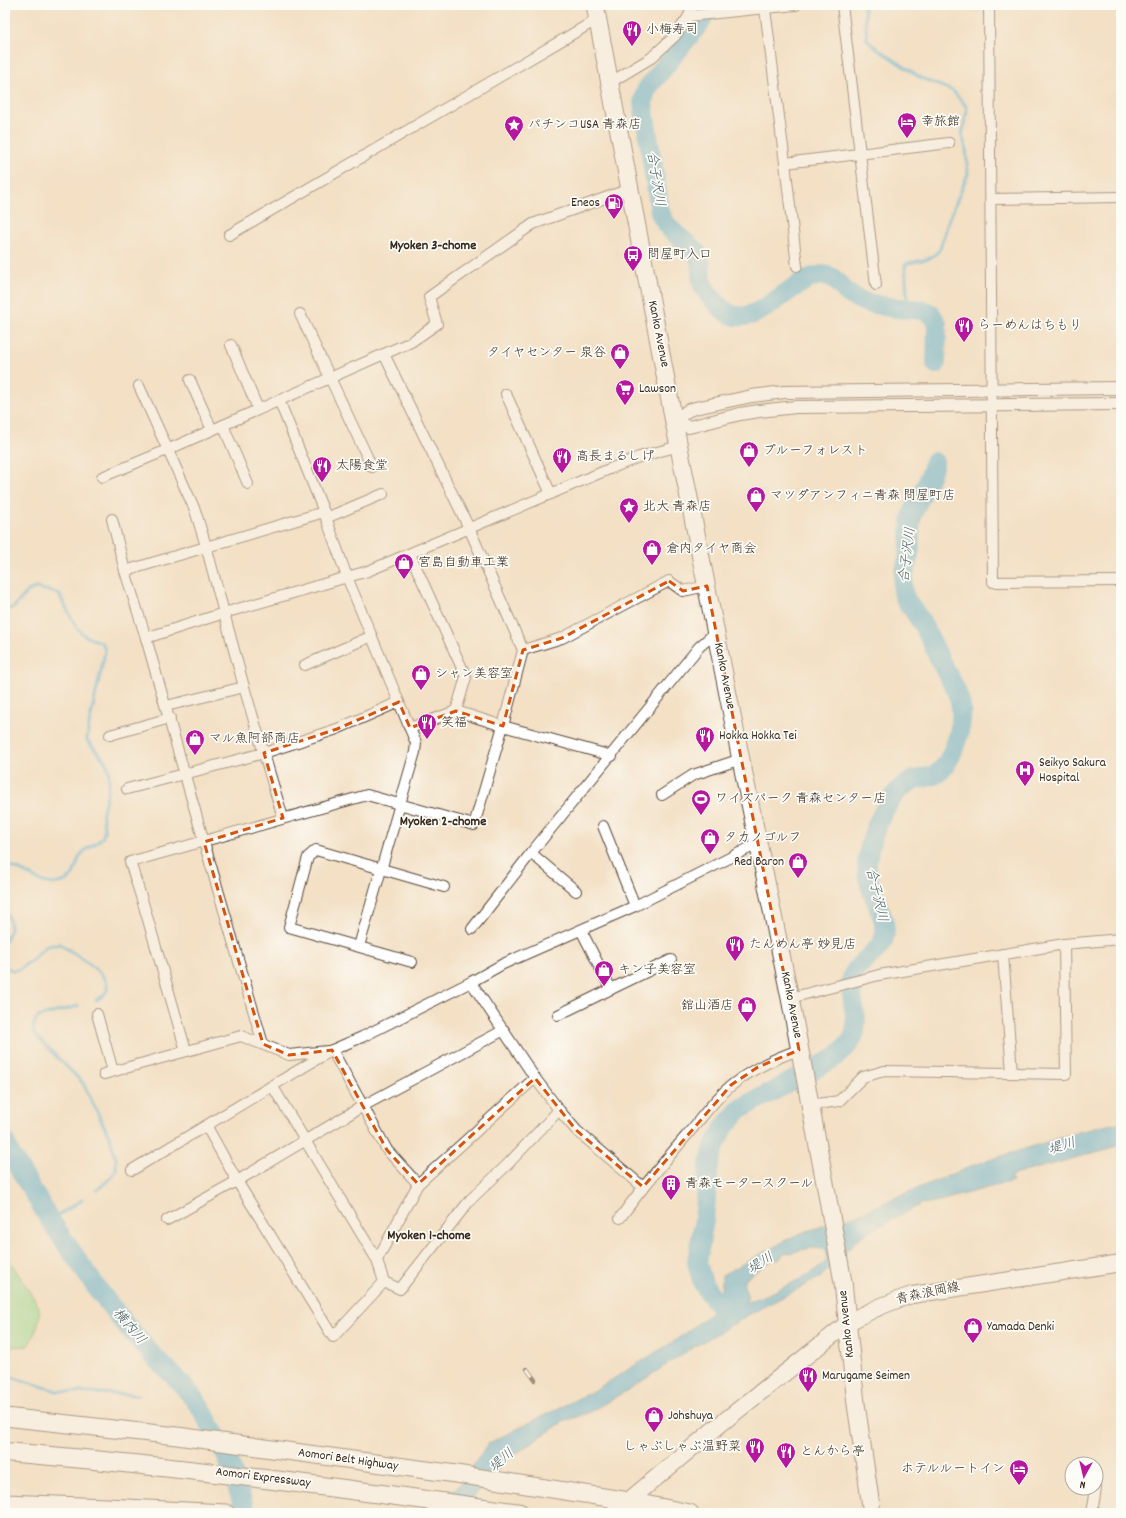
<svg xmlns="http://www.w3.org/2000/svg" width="1126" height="1518" viewBox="0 0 1126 1518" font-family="Dekko,'Klee One',sans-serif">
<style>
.green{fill:#96dd97;stroke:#68845a}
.water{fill:#5ab2d7;stroke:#4a6e7a;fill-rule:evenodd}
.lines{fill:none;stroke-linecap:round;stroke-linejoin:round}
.stream{stroke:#5ab2d7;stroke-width:3.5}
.river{stroke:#5ab2d7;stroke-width:20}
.minor-casing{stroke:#574537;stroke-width:12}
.tertiary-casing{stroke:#574537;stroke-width:14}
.primary-casing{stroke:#574537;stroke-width:18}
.trunk-casing{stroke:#574537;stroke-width:19}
.motorway-casing{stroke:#574537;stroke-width:20}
.minor{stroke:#fff;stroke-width:10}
.tertiary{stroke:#fff;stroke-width:12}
.primary{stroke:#fff;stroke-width:16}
.trunk{stroke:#fff;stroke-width:17}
.motorway{stroke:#fff;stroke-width:18}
.rail-casing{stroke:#3b2a1e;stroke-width:4.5}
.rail{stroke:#fdfcf7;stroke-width:3;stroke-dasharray:9;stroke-linecap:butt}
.marked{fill:none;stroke:#d7540e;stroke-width:3;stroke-dasharray:8 5;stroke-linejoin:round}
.labels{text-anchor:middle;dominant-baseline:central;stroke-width:3.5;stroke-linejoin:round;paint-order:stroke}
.poi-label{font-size:13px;fill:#3b2a1e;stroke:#fdfcf7;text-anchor:start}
.street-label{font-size:13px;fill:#3b2a1e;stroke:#fdfcf7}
.water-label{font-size:14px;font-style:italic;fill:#476068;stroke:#fdfcf7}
.neighbourhood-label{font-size:14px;font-weight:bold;fill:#3b2a1e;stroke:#fdfcf7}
</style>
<rect width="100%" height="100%" fill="#fdfcf7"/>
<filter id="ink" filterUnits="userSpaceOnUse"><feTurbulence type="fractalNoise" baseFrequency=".025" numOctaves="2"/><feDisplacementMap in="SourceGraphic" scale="8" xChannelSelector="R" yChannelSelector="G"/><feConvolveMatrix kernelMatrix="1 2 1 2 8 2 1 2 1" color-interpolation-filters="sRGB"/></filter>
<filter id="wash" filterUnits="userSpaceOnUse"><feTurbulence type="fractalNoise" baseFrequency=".012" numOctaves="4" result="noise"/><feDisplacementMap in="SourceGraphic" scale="16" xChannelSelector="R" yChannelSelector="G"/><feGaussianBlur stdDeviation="0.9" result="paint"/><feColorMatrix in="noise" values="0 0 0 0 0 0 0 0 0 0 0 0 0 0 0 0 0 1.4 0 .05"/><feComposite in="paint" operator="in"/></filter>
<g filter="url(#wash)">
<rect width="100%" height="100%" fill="#f3e0c5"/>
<path class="green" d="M5 1253 38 1305C43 1319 34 1335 28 1346L5 1347Z"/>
<path class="water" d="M1121 1122V1145L1010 1176 1013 1181 935 1202 921 1204 860 1237 821 1277 752 1313 687 1351 633 1387 590 1412 563 1422 533 1442 508 1459 458 1513H419L458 1487 489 1443 595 1390 676 1340 714 1311 711 1297 722 1288V1275L798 1234 854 1216 906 1193 977 1164 1078 1132ZM811 1248 827 1250 826 1262C802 1281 773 1292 745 1303L748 1297 743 1283 746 1278 773 1260H779L784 1254Z"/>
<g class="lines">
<g class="stream">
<path d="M864 5 867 39 872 45 921 78 953 91 966 106 967 111 962 135 966 149 968 174 948 222 940 249 935 255 928 259 908 263 905 265 908 309"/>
<path d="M5 608 9 609 14 607 28 591 36 588 50 591 59 594 76 627 85 636 102 643 105 650 104 657 88 729 87 740C92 747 100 754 105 761 114 775 106 797 103 812 101 820 107 827 103 836 98 845 85 847 80 856 74 867 77 879 59 883 39 888 24 866 5 866"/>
<path d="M5 910C12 922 12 930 5 941"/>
<path d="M5 967 14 971 21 968 33 959 46 946 60 944C71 952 101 969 106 981 107 983 107 987 107 990L103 996 96 1000"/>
<path d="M78 1006 38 1017C33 1023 33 1026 34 1034L83 1083 110 1138 116 1159V1171L112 1177 97 1190"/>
<path d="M50 1220 82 1200"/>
<path d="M8 1376 57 1391 138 1395"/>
<path d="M186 1400 196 1402"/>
</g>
<g class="river">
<path d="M711 5 699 24 649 86 645 93 643 103 660 212C665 226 674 233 685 242 690 246 695 249 698 255 703 265 699 278 704 287 707 294 714 300 719 306 751 339 785 283 817 276 835 272 837 285 849 294 854 298 862 301 868 303 878 305 888 307 898 308 908 310 920 308 928 312 933 315 935 320 937 324L936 364"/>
<path d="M5 1142 11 1155 50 1220 96 1287 124 1323 153 1356 182 1384 201 1408 227 1456 246 1513"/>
<path d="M726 1315 703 1284 697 1262 704 1220 709 1163 714 1147 725 1126 740 1109 831 1060C862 1037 857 1030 852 995 851 988 850 982 853 975 860 958 887 951 885 928 884 918 878 906 874 896 870 887 867 876 867 866 867 855 873 833 878 823 885 807 896 788 912 781 920 777 931 778 938 773 950 765 960 734 961 720 962 711 961 702 957 693 954 684 947 675 943 666 935 650 928 632 918 617 913 608 904 602 903 591 901 578 907 566 909 554 911 541 909 528 912 516 918 497 931 482 934 462"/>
</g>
</g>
</g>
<g filter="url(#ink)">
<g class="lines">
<defs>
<g id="minor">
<path d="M842 5 876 285"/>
<path d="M989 5 993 582 1121 581"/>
<path d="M765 9 785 163 797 266"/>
<path d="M689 16 692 5"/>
<path d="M611 82 651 58 675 36 689 16 796 5"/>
<path d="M785 163 949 143"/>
<path d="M991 199 1121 197"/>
<path d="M229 235 598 19"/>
<path d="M300 314 372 467"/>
<path d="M231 345 258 409"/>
<path d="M190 380 212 430"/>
<path d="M139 386 195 510 206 546 244 687 283 818"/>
<path d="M506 394 551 494"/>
<path d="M279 400 324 512 347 577 416 743 415 752 359 946"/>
<path d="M223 425 248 484"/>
<path d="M102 477 167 450 411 342 437 324 429 297 533 224 630 189"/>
<path d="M326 518 383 494"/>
<path d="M112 519 125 571 146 638 204 842 263 1044"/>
<path d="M410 554 466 677 456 711"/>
<path d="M125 571 324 512"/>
<path d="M146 638 224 613 368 571 607 470 639 457 679 446"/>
<path d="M523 650 562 638 669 581 683 591 707 586"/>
<path d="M305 665 372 636"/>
<path d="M166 706 244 687"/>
<path d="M410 728 456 711 503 726 612 756"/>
<path d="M110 735 170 718"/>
<path d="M127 789 264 753 337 729 399 702"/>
<path d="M662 795 693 775 741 759"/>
<path d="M603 826 635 906"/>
<path d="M531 853 576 891"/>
<path d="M472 929 531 853 699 647 716 632"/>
<path d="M581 930 611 989 671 960"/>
<path d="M1003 954 1012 1073"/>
<path d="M412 962 289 927 308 857 316 850 444 887"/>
<path d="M471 982 535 1078 559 1110 576 1130 643 1187"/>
<path d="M790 998 879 975 1064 944 1121 939"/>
<path d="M97 1014 113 1071"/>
<path d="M558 1015 611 989"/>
<path d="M332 1050 387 1150 418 1184"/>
<path d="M186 1051 144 906 130 862 367 795 474 825 503 726 523 650 469 528 384 354"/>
<path d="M104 1074 241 1036 289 1055 328 1051"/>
<path d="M273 1087 377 1260"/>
<path d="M810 1105 839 1101 863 1077 884 1071 1066 1074 1064 944"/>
<path d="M207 1127 237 1181 333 1337 384 1282 377 1260 418 1184 535 1078"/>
<path d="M132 1170 332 1050 362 1037 471 982 503 964 635 906 759 843"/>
<path d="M620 1218C641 1189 664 1162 687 1135 701 1119 715 1098 732 1085 752 1069 775 1058 799 1050"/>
<path d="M167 1220 237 1181 363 1106 504 1030"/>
<path d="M384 1282 400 1289 470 1200 506 1166 559 1110"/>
<path d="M1092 1513 1096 1488"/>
</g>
<path id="tertiary" d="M1121 388 784 392 752 396 695 408 687 411 674 422 689 427 740 414 759 411 796 407 1121 404"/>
<path id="primary" d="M614 1513 718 1426 848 1323C868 1311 889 1302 912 1295L1121 1263"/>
<g id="trunk">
<path d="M595 5 674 422 740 755 790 998 825 1183 843 1282 856 1404 872 1513"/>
<path d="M5 1417 177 1436 456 1474 629 1501 690 1513"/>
<path d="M5 1503 107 1507 226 1513"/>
</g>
<path id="motorway" d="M5 1452C177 1466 349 1489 520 1513"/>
</defs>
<use href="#minor" class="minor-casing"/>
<use href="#tertiary" class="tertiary-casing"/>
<use href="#primary" class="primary-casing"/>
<use href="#trunk" class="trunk-casing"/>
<use href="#motorway" class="motorway-casing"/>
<use href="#minor" class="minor"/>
<use href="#tertiary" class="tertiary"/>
<use href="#primary" class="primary"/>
<use href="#trunk" class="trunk"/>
<use href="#motorway" class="motorway"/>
<defs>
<path id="rail" d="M527 1369 535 1380"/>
</defs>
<use href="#rail" class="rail-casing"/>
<use href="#rail" class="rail"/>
</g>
</g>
<path d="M0 0H1126V1518H0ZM669 581 683 591 707 586 799 1050 758 1067 731 1085 643 1187 576 1130 535 1078 418 1184 387 1150 332 1050 289 1055 263 1044 204 842 283 818 264 753 337 729 399 702 410 728 456 711 503 726 523 650 562 638Z" fill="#f3e0c5" fill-opacity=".55" fill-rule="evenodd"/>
<path class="marked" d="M669 581 683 591 707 586 799 1050 758 1067 731 1085 643 1187 576 1130 535 1078 418 1184 387 1150 332 1050 289 1055 263 1044 204 842 283 818 264 753 337 729 399 702 410 728 456 711 503 726 523 650 562 638Z"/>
<defs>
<symbol id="restaurant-pin" viewBox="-11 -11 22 30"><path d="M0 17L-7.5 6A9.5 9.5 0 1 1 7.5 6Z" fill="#b5179e" stroke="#fdfcf7"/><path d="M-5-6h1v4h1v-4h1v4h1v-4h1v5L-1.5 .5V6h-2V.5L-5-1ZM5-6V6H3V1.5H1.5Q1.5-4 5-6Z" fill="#fff"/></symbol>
<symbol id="hotel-pin" viewBox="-11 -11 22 30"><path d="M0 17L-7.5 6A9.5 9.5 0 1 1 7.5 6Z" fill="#b5179e" stroke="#fdfcf7"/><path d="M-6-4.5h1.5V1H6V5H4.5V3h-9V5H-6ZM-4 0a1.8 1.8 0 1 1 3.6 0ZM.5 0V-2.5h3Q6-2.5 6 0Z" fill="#fff"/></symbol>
<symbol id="sight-pin" viewBox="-11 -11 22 30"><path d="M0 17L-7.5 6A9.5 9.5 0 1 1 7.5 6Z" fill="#b5179e" stroke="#fdfcf7"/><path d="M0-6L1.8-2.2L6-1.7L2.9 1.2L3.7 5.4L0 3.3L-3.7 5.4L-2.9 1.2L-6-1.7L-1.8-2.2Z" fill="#fff"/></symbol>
<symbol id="fuel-pin" viewBox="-11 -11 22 30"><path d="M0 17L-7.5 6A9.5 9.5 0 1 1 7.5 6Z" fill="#b5179e" stroke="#fdfcf7"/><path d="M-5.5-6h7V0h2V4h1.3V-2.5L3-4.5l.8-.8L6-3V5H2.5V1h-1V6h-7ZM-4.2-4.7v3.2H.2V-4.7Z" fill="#fff"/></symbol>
<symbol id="bus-pin" viewBox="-11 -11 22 30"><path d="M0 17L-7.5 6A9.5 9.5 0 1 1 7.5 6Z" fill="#b5179e" stroke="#fdfcf7"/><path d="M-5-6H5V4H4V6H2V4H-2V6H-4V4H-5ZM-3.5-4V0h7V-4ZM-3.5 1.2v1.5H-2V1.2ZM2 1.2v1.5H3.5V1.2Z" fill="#fff"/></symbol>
<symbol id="shop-pin" viewBox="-11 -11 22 30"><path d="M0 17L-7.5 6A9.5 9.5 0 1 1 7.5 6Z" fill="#b5179e" stroke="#fdfcf7"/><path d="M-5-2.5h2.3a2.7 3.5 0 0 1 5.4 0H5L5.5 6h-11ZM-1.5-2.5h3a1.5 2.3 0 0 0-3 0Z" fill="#fff"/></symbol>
<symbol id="supermarket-pin" viewBox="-11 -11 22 30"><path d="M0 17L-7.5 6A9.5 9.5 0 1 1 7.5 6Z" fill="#b5179e" stroke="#fdfcf7"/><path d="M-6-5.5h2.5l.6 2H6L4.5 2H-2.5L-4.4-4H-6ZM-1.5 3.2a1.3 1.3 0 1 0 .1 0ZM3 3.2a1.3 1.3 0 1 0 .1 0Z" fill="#fff"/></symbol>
<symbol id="hospital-pin" viewBox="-11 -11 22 30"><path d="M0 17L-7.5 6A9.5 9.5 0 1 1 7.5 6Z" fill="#b5179e" stroke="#fdfcf7"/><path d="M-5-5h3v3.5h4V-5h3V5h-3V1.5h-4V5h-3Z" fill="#fff"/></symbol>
<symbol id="stadium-pin" viewBox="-11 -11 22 30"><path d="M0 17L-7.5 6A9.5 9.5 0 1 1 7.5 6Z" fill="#b5179e" stroke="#fdfcf7"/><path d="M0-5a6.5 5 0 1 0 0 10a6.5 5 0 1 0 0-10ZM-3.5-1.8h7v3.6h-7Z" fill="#fff"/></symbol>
<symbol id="building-pin" viewBox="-11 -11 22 30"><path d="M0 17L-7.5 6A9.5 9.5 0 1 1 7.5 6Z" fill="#b5179e" stroke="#fdfcf7"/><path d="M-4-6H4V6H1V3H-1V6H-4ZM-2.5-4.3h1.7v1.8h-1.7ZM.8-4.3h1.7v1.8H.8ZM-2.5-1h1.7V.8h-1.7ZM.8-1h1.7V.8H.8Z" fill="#fff"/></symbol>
</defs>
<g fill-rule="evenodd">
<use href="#restaurant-pin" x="621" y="19" width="22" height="30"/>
<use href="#hotel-pin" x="896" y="111" width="22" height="30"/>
<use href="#sight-pin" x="503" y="114" width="22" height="30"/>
<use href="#fuel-pin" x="603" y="192" width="22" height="30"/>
<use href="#bus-pin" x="622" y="244" width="22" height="30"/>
<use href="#restaurant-pin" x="953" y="315" width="22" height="30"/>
<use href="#shop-pin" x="609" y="342" width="22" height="30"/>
<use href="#supermarket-pin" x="614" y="378" width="22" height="30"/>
<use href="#shop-pin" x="738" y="440" width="22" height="30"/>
<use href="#restaurant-pin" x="551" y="446" width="22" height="30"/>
<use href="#restaurant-pin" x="311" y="455" width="22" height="30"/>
<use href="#shop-pin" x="745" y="485" width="22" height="30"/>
<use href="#sight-pin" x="618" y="496" width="22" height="30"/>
<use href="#shop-pin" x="641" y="538" width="22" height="30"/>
<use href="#shop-pin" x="393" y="552" width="22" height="30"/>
<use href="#shop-pin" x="410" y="663" width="22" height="30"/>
<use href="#restaurant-pin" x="416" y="712" width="22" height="30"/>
<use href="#restaurant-pin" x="694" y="725" width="22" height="30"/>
<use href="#shop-pin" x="184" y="728" width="22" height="30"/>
<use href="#hospital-pin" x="1014" y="759" width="22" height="30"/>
<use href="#stadium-pin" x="690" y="788" width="22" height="30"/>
<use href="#shop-pin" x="699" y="827" width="22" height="30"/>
<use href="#shop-pin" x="787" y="851" width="22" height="30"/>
<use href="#restaurant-pin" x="724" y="934" width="22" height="30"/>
<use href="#shop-pin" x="593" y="959" width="22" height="30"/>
<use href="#shop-pin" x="736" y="995" width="22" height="30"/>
<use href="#building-pin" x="660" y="1173" width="22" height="30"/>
<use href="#shop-pin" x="962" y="1316" width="22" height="30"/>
<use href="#restaurant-pin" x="797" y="1365" width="22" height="30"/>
<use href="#shop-pin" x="643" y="1405" width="22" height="30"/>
<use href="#restaurant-pin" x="744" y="1436" width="22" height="30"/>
<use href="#restaurant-pin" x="775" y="1441" width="22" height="30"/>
<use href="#hotel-pin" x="1008" y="1458" width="22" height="30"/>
</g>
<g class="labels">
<g class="poi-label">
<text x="646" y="30">小梅寿司</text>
<text x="921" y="122">幸旅館</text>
<text x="528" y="125">パチンコUSA 青森店</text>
<text x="600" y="203" text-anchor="end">Eneos</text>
<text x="647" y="255">問屋町入口</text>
<text x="978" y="326">らーめんはちもり</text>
<text x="606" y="353" text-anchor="end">タイヤセンター 泉谷</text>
<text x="639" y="389">Lawson</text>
<text x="763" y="451">ブルーフォレスト</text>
<text x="576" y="457">高長まるしげ</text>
<text x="336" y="466">太陽食堂</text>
<text x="770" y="496">マツダアンフィニ青森 問屋町店</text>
<text x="643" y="507">北大 青森店</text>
<text x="666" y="549">倉内タイヤ商会</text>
<text x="418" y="563">宮島自動車工業</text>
<text x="435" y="674">シャン美容室</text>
<text x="441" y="723">笑福</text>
<text x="719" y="736">Hokka Hokka Tei</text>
<text x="209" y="739">マル魚阿部商店</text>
<text x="1039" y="763">Seikyo Sakura<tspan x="1039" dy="15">Hospital</tspan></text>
<text x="715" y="799">ワイズパーク 青森センター店</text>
<text x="724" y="838">タカノゴルフ</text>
<text x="784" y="862" text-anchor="end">Red Baron</text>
<text x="749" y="945">たんめん亭 妙見店</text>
<text x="618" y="970">キン子美容室</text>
<text x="733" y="1006" text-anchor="end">舘山酒店</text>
<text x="685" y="1184">青森モータースクール</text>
<text x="987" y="1327">Yamada Denki</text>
<text x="822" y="1376">Marugame Seimen</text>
<text x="668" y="1416">Johshuya</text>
<text x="741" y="1447" text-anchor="end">しゃぶしゃぶ温野菜</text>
<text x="800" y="1452">とんから亭</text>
<text x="1005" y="1469" text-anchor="end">ホテルルートイン</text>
</g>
<g class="street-label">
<text transform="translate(658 334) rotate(79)">Kanko Avenue</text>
<text transform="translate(724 676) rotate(79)">Kanko Avenue</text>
<text transform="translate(791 1005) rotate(79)">Kanko Avenue</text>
<text transform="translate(928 1294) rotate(-12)">青森浪岡線</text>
<text transform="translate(847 1324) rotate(-96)">Kanko Avenue</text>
<text transform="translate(348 1460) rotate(8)">Aomori Belt Highway</text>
<text transform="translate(263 1478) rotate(7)">Aomori Expressway</text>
</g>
<g class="water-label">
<text transform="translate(655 179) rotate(81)">合子沢川</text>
<text transform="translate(908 555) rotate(-83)">合子沢川</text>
<text transform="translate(876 895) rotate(77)">合子沢川</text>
<text transform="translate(1062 1147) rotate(-17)">堤川</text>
<text transform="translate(761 1264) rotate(-32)">堤川</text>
<text transform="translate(129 1327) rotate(49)">横内川</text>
<text transform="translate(502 1461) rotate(-41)">堤川</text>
</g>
<g class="neighbourhood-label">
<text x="433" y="246">Myoken 3-chome</text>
<text x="443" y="822">Myoken 2-chome</text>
<text x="429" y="1236">Myoken 1-chome</text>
</g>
</g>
<rect width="1126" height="1518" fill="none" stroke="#fdfcf7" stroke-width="20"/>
<g transform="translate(1084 1476) rotate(188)"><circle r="19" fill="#fdfcf7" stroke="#afa8a0"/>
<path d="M0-3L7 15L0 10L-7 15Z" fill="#b5179e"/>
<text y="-6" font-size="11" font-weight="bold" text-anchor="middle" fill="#3b2a1e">N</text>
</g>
</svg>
